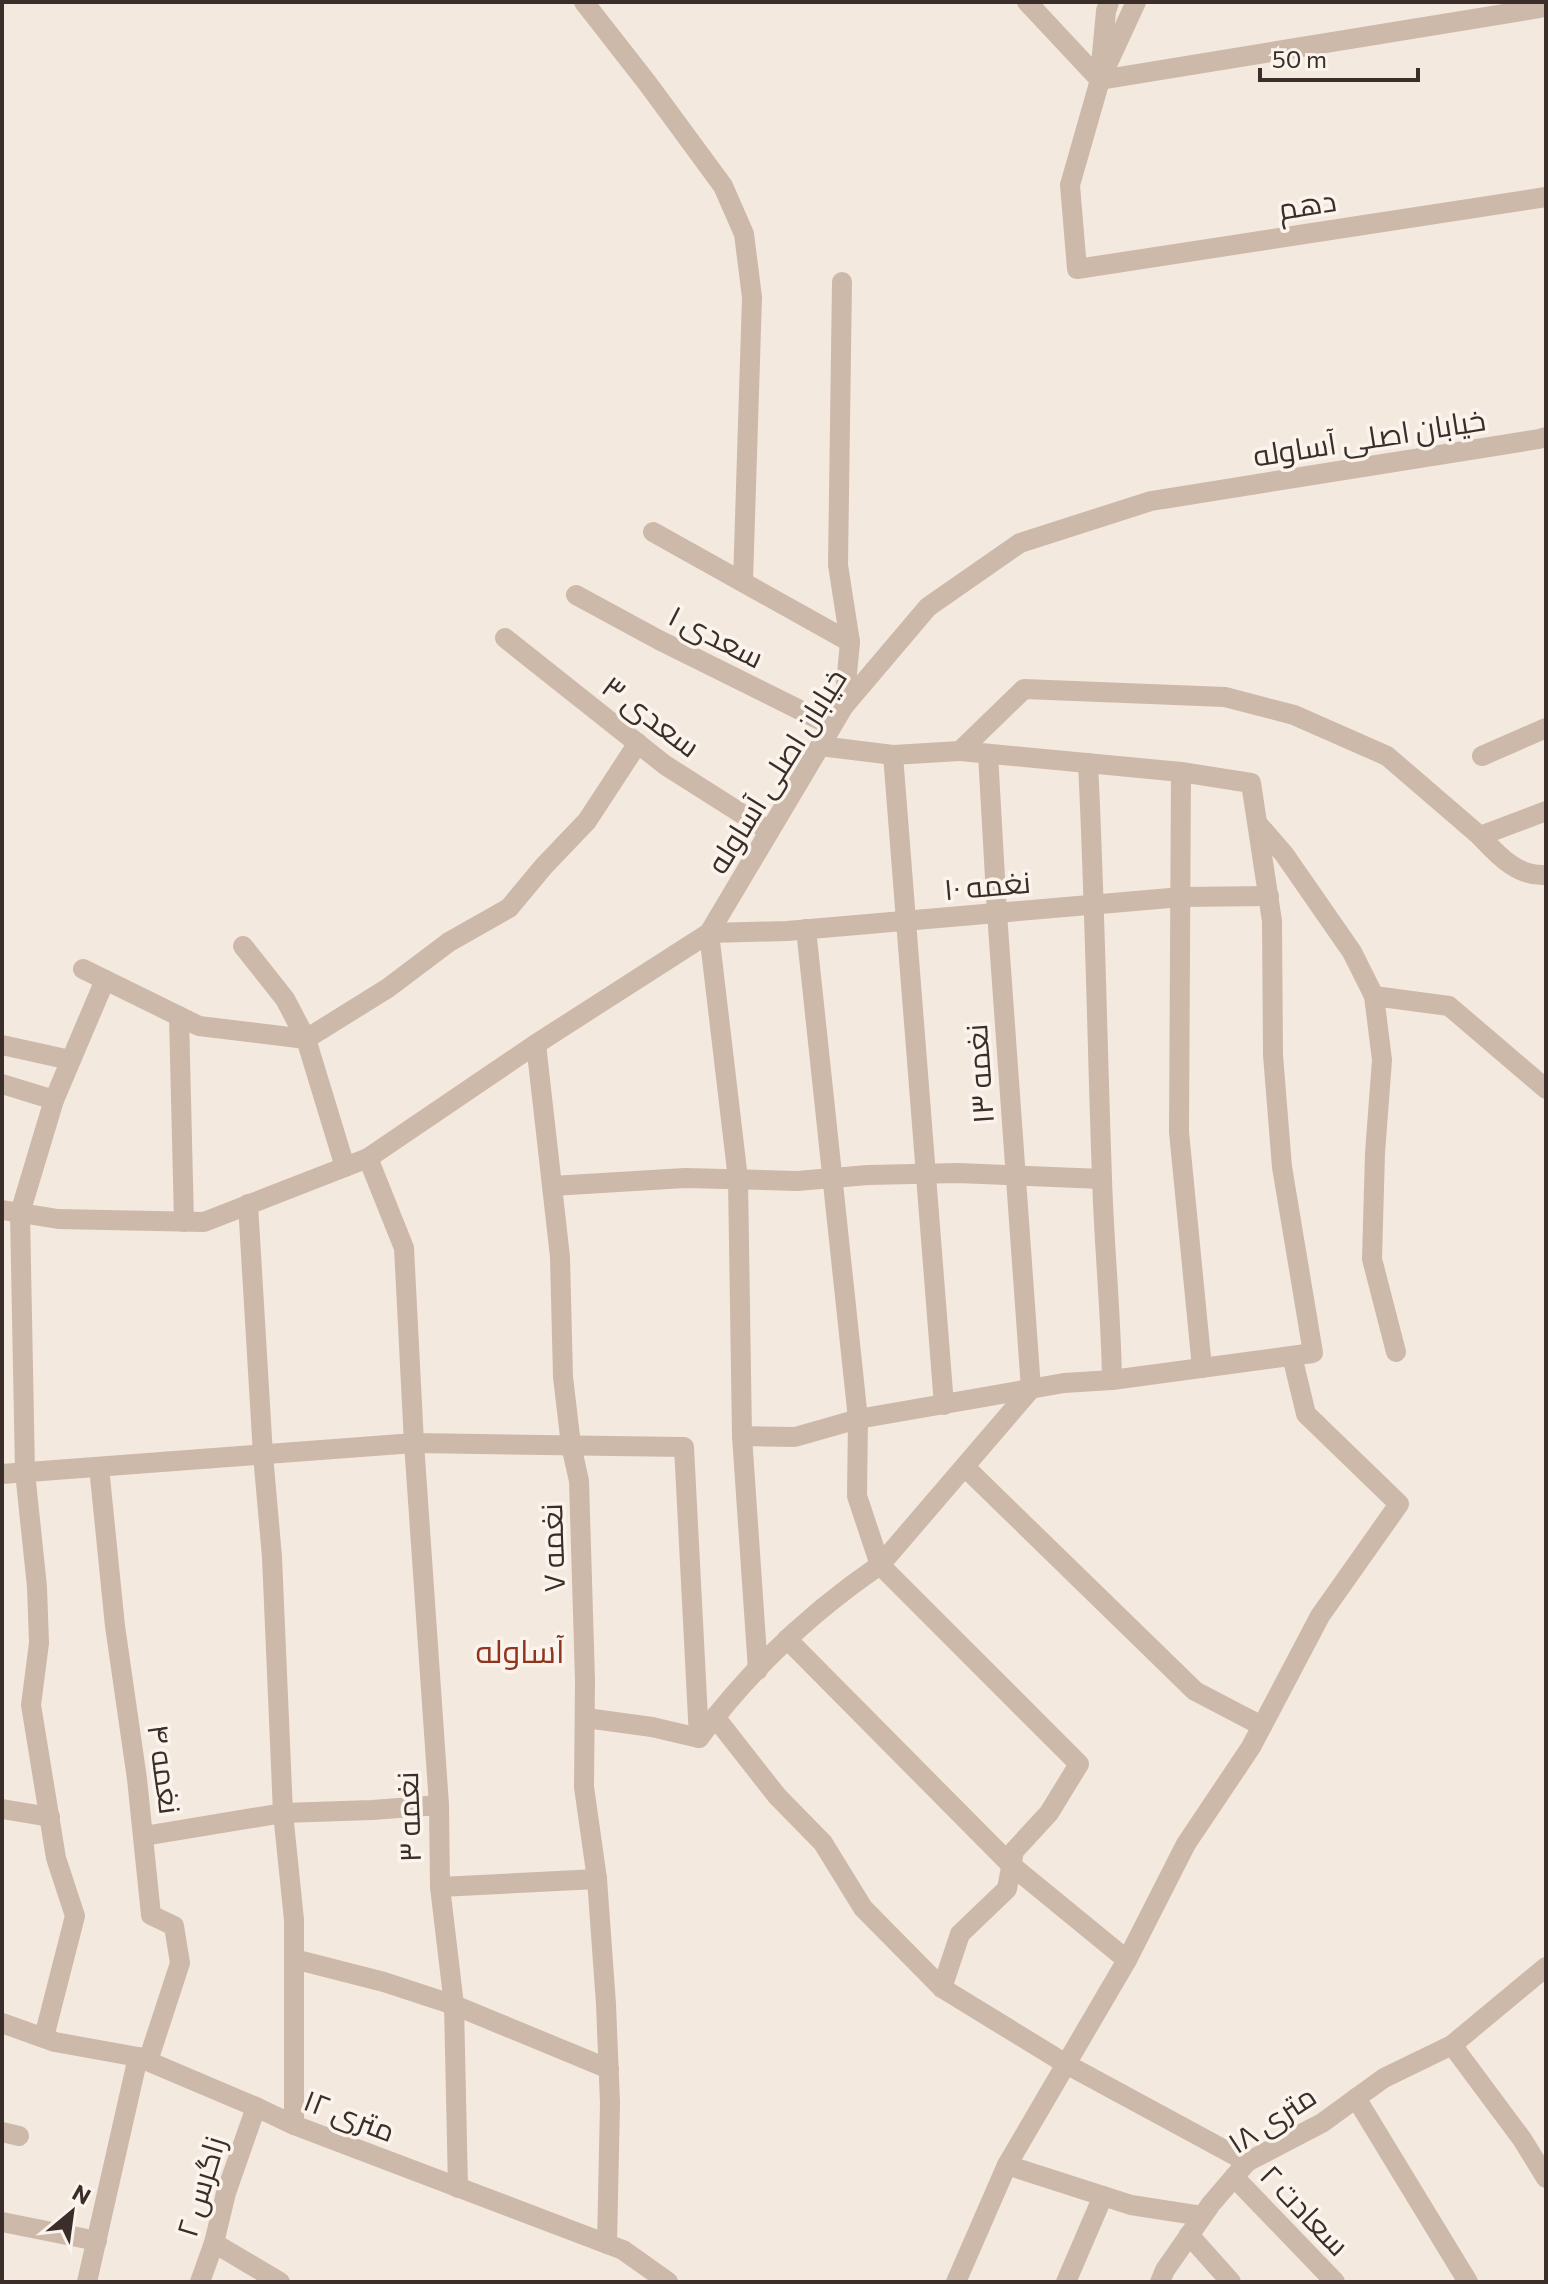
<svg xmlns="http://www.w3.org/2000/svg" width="1548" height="2284" viewBox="0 0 1548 2284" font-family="Commissioner,Cairo,sans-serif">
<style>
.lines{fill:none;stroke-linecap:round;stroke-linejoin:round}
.minor{stroke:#cdb9aa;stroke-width:20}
.labels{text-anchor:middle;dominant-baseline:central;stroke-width:7;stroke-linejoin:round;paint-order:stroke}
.street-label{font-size:30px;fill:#3b2e2a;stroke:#fbf4ec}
.neighbourhood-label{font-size:32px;fill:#8e341f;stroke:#fbf4ec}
</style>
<rect width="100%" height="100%" fill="#f4e9df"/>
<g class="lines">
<g class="minor">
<path d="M584 2 648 84 723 186 744 234 752 297 743 582"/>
<path d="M1027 2 1100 80 1546 7"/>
<path d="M1136 2 1100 80 1070 185 1077 269 1546 197"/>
<path d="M1101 65 1106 11 1109 2"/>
<path d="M842 282 838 565 850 642 844 706"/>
<path d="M653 532 850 642"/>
<path d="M576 595 659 640 832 726"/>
<path d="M505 638 665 765 769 831"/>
<path d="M820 746 893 755 960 751 1024 689 1225 697 1294 715 1387 756 1480 836 1546 811"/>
<path d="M960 751 1181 772 1251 783 1272 921 1273 1055 1282 1167 1313 1353 1112 1380"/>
<path d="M893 755 944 1405"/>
<path d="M1482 756 1546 728"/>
<path d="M1181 772 1179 1132 1202 1368"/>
<path d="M1258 824 1284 854 1352 952 1374 996 1382 1060 1375 1153 1372 1259 1396 1352"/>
<path d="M1480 836C1498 855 1517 877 1546 875"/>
<path d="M83 969 199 1026 306 1039 285 999 243 946"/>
<path d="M1374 996 1449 1006 1546 1089"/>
<path d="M179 1016 184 1222"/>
<path d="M536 1044 560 1257 563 1377 571 1445 579 1481 585 1680 584 1787 597 1879 606 2004 610 2103 607 2244"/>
<path d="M2 1045 70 1060"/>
<path d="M2 1084 54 1100"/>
<path d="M368 1158 536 1044 709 933 844 706 928 607 1020 543 1151 501 1539 439 1546 437"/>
<path d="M345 1167 306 1039 388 988 449 942 509 908 544 866 587 821 638 743"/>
<path d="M552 1186 685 1178 797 1181 868 1175 958 1173 1102 1179"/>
<path d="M248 1204 263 1455 272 1557 283 1813 294 1920V2125"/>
<path d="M2 1210 58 1219 204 1222 368 1158 404 1248 414 1443 439 1805 440 1887 454 2005 458 2188"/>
<path d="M742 1436 795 1437 858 1419 1064 1383 1112 1380C1111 1312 1104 1246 1102 1178 1097 1040 1095 902 1088 763"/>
<path d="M99 1467 115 1626 137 1779 151 1915 174 1926 180 1963 148 2061"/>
<path d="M965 1467 1195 1691 1262 1726"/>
<path d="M2 1474 414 1443 684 1447 699 1738"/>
<path d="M787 1639 1011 1865 1127 1960"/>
<path d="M758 1670 742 1436 738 1179 709 933 787 931 1182 897 1269 896"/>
<path d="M715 1717 777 1796 823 1843 863 1908 942 1988 1066 2064 1247 2162"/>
<path d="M586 1718 652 1727 699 1738C749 1671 811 1612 880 1565L857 1496 858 1419 806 929"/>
<path d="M2 1809 50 1817"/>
<path d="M144 1836 283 1813 372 1810 439 1805"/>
<path d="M440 1887 597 1879"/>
<path d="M294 1959 384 1982 454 2005 609 2069"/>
<path d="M942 1988 960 1934 1007 1889 1014 1851 1049 1813 1079 1764 880 1565 1031 1389 997 913 988 754"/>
<path d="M2 2023 55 2042 138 2057 256 2107 294 2125 623 2250 668 2282"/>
<path d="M44 2037 75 1916 56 1858 31 1705 39 1643 37 1587 25 1472 20 1213 54 1100 105 980"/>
<path d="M1452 2045 1522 2139 1546 2178"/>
<path d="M1356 2098 1468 2282"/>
<path d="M2 2132 19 2136"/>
<path d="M1007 2165 1131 2205 1202 2216"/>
<path d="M1234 2177 1335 2282"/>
<path d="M2 2222 97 2241"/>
<path d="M1189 2235 1231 2282"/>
<path d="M214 2243 280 2282"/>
<path d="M87 2282 138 2057"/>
<path d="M200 2282 214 2243 226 2193 256 2107"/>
<path d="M956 2282 1007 2165 1127 1960 1186 1844 1251 1747 1320 1616 1399 1504 1306 1414 1292 1356"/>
<path d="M1066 2282 1103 2196"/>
<path d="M1160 2282 1165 2270 1211 2204 1247 2162 1322 2123 1384 2078 1452 2045 1546 1967"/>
</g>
</g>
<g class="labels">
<g class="street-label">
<text transform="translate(1307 203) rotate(-9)">دهم</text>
<text transform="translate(1369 436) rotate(-9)">خیابان اصلی آساوله</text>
<text transform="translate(717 635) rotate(27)">سعدی ۱</text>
<text transform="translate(652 715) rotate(37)">سعدی ۳</text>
<text transform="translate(775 770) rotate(-58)">خیابان اصلی آساوله</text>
<text transform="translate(987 884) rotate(-5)">نغمه ۱۰</text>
<text transform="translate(978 1074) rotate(-94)">نغمه ۱۳</text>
<text transform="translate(551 1548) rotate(-92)">نغمه ۷</text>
<text transform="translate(166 1769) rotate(82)">نغمه ۴</text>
<text transform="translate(407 1817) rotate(-92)">نغمه ۳</text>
<text transform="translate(350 2114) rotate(21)">۱۲ متری</text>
<text transform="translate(1271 2118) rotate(-33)">۱۸ متری</text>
<text transform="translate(199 2186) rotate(-73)">زاگرس ۲</text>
<text transform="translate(1306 2209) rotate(46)">سعادت ۲</text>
</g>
<g class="neighbourhood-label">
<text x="520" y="1650">آساوله</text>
</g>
</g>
<rect width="1548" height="2284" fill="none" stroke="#3b2e2a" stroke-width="8"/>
<g transform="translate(72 2212) rotate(29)" stroke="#fbf4ec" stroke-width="6" paint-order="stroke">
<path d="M0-6L14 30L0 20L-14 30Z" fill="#3b2e2a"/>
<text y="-12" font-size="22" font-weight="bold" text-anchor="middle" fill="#3b2e2a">N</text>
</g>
<path d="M1260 68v12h158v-12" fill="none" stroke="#3b2e2a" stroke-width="4"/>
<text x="1272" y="68" font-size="24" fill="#3b2e2a" stroke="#fbf4ec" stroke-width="6" paint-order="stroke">50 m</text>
</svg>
